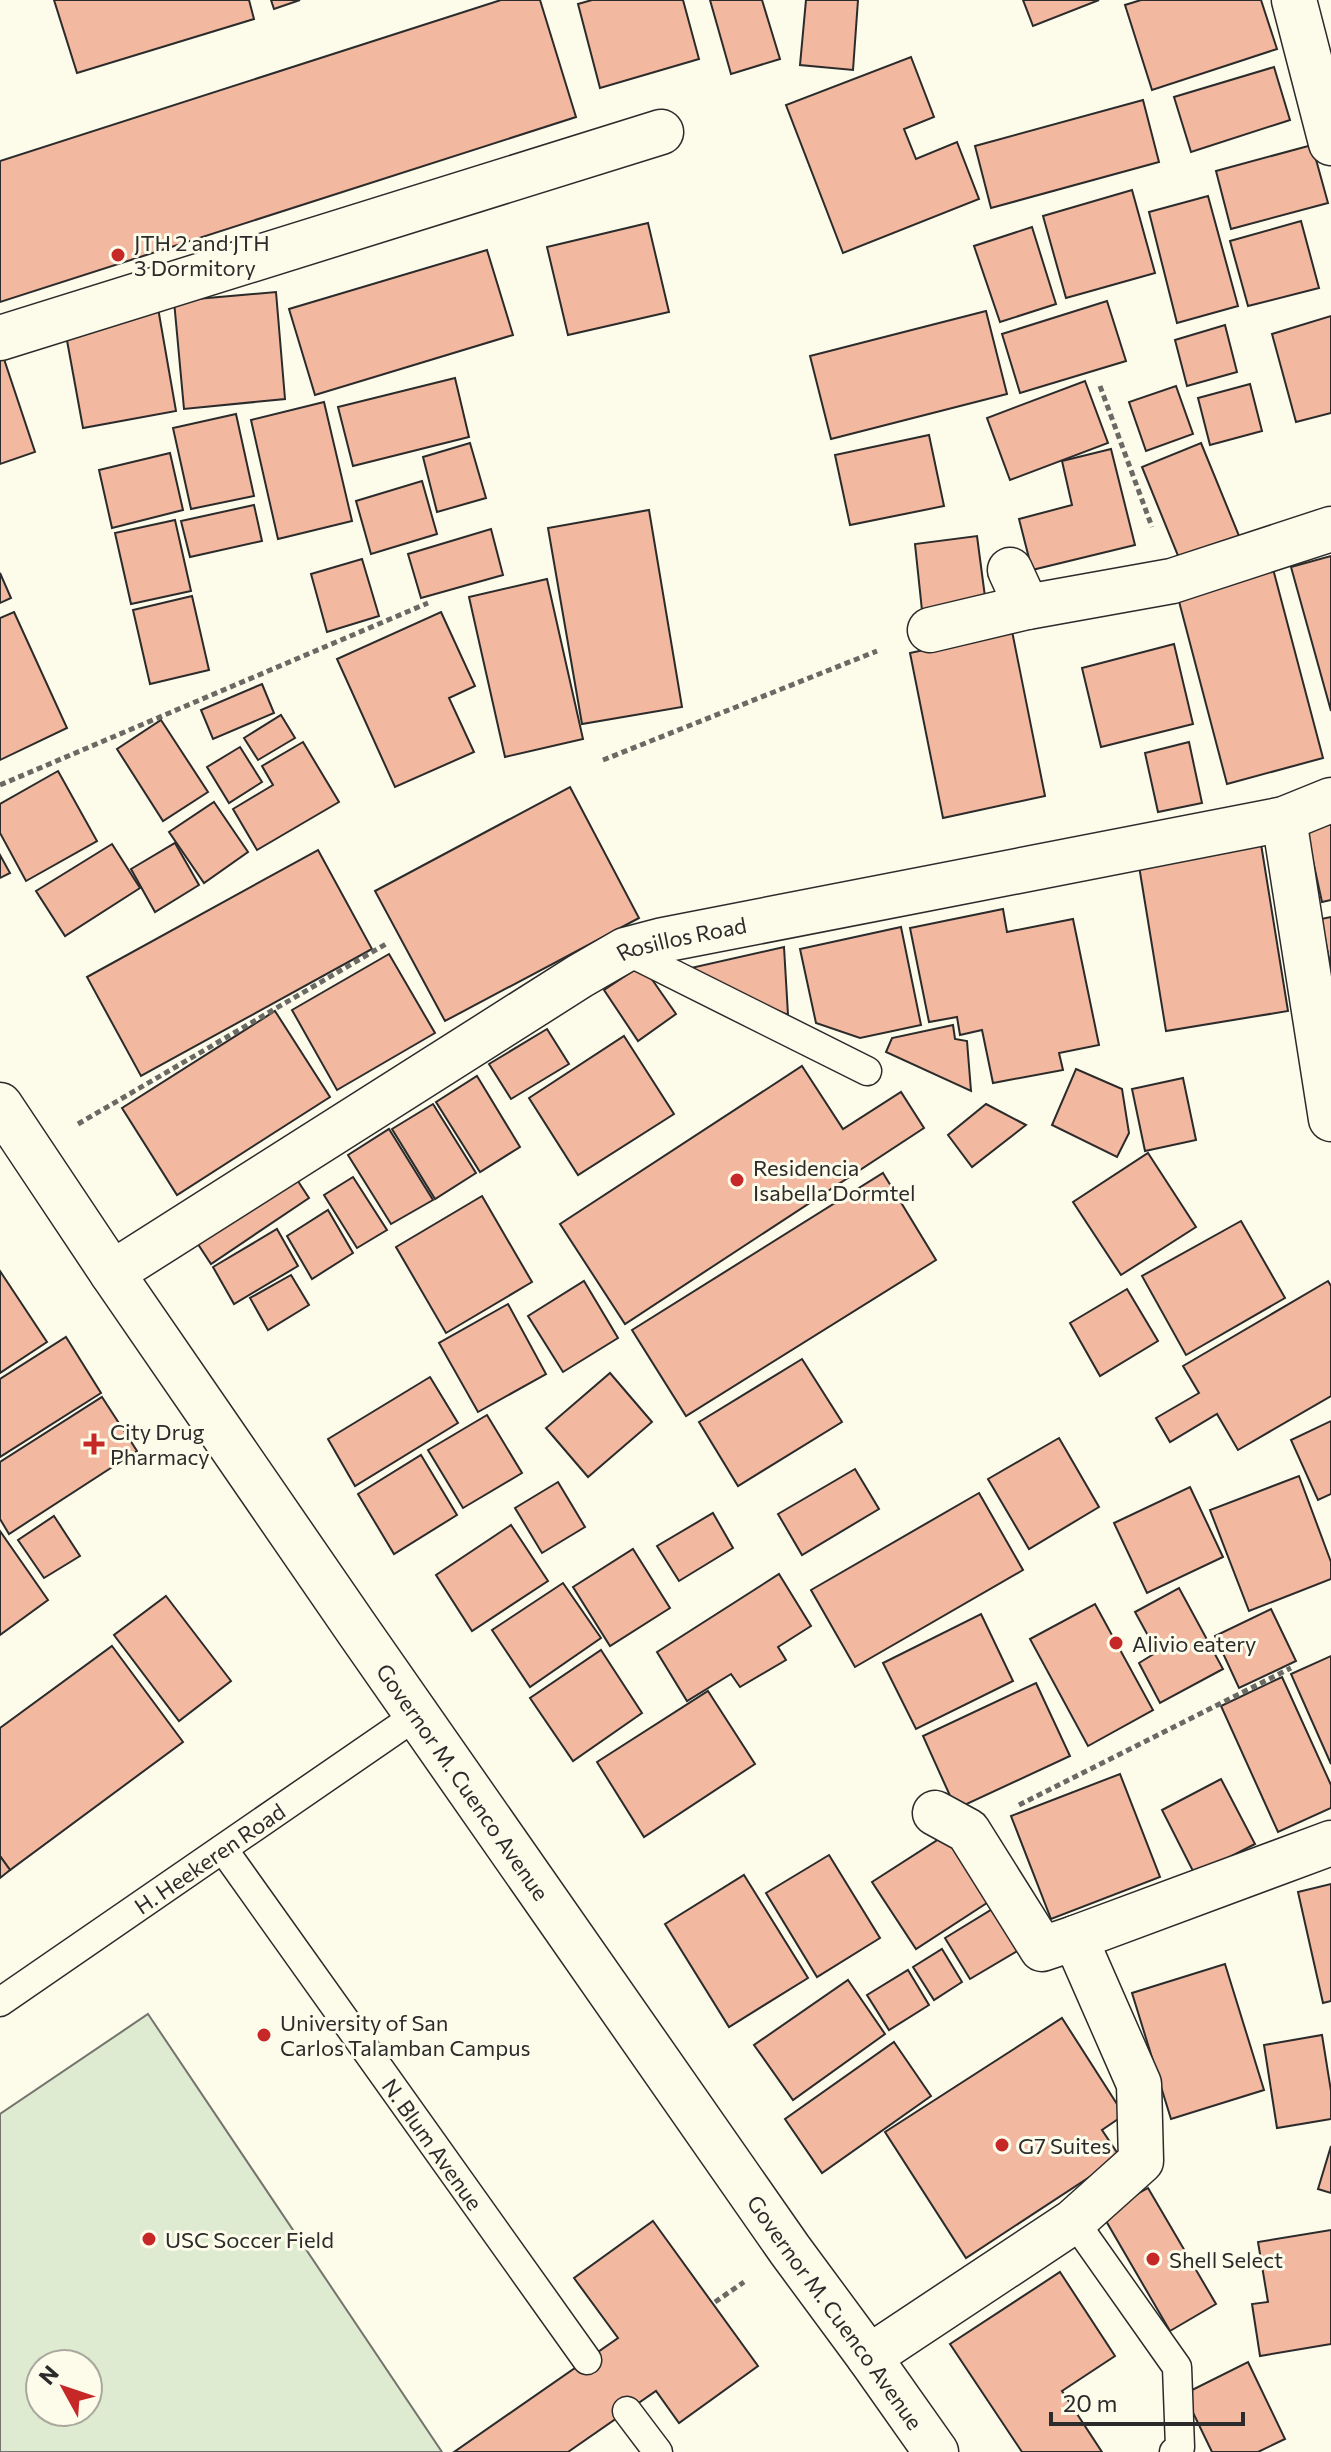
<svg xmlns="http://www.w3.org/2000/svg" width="1331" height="2452" viewBox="0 0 1331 2452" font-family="Commissioner,sans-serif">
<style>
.green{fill:#deebd1;stroke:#74746e;stroke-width:2;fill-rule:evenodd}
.building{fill:#f2b8a0;stroke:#2b2b2b;stroke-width:2}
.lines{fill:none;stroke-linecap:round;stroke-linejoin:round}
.service-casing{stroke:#2b2b2b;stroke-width:31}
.minor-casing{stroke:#2b2b2b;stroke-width:47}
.secondary-casing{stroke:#2b2b2b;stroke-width:47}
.path{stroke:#6a6964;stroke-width:5;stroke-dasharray:6 4;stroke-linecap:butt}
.service{stroke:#fdfbea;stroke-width:28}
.minor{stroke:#fdfbea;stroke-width:44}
.secondary{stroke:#fdfbea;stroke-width:44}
.poi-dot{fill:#c62828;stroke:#fdfbea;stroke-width:3}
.labels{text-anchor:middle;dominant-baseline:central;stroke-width:6;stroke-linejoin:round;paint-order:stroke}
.poi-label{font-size:22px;fill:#2b2b2b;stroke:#fdfbea;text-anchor:start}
.street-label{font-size:22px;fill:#2b2b2b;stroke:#fdfbea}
</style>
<rect width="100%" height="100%" fill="#fdfbea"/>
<path class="green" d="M148 2014 442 2452H0V2114ZM40 2364H88V2412H40Z"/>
<g class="building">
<path d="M54 0H249L254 19 77 73Z"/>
<path d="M271 0H300L274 9Z"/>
<path d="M501 0H540L576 117 0 302V161Z"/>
<path d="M592 0H683L699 59 600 88 578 4Z"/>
<path d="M710 0H762L780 59 731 74Z"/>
<path d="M806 0H858L853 70 800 65Z"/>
<path d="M1023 0H1099L1033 26Z"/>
<path d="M1141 0H1261L1277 49 1152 90 1125 5Z"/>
<path d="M911 57 934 117 904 129 916 159 957 142 979 199 843 253 786 105Z"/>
<path d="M1274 67 1290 120 1191 152 1174 97Z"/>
<path d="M1143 100 1159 162 991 208 975 146Z"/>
<path d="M1312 145 1328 203 1231 229 1216 171Z"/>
<path d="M1132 190 1155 273 1066 298 1043 216Z"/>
<path d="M1208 196 1238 306 1177 323 1149 212Z"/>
<path d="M1301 221 1319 288 1248 306 1230 241Z"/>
<path d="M648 223 669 312 568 335 547 247Z"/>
<path d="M1032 227 1056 304 1000 322 974 246Z"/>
<path d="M487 250 513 335 315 395 289 309Z"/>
<path d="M276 292 285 399 184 409 174 301Z"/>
<path d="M1107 301 1126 361 1020 393 1002 334Z"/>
<path d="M158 308 176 411 83 428 64 324Z"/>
<path d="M986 311 1007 394 831 439 810 356Z"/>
<path d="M1331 316V413L1296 422 1272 334Z"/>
<path d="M1225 325 1237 372 1187 386 1175 340Z"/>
<path d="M3 356 35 452 0 464V357Z"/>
<path d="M455 378 469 437 353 466 338 407Z"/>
<path d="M1085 381 1108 443 1010 480 987 418Z"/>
<path d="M1250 384 1262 431 1210 445 1198 398Z"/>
<path d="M1176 386 1193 434 1146 451 1129 402Z"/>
<path d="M324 402 352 521 278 539 251 420Z"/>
<path d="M236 414 254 496 191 509 173 428Z"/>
<path d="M929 435 944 506 850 525 835 455Z"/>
<path d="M470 443 486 498 437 512 423 457Z"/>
<path d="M1201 443 1244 548 1185 573 1142 467Z"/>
<path d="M1111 449 1135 545 1032 570 1019 519 1072 505 1062 461Z"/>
<path d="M170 453 183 510 112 528 99 470Z"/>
<path d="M422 481 437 534 371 554 356 501Z"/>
<path d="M254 505 262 541 190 557 181 521Z"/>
<path d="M649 510 682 707 582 724 548 528Z"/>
<path d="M175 520 191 591 131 604 115 533Z"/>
<path d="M491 529 503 575 421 598 408 554Z"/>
<path d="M977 536 987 612 923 620 915 544Z"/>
<path d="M1331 556V711L1291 567Z"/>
<path d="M362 559 379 616 327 632 311 574Z"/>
<path d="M1272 565 1323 758 1227 784 1176 590Z"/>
<path d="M0 573 11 598 0 603Z"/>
<path d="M547 579 583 739 505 757 469 597Z"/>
<path d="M192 596 209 670 150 684 133 610Z"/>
<path d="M14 612 67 728 0 760V618Z"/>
<path d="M441 612 475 686 449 698 474 752 395 787 337 659Z"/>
<path d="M1012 631 1045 796 943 818 910 653Z"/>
<path d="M1174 644 1193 724 1101 747 1082 668Z"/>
<path d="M262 684 274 713 213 739 201 710Z"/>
<path d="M281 715 295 738 258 760 244 738Z"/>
<path d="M161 720 208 792 163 821 117 749Z"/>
<path d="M303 742 339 802 257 850 233 809 273 785 262 766Z"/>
<path d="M1189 742 1202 803 1158 812 1145 753Z"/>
<path d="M240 747 262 782 229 803 207 767Z"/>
<path d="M58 771 97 841 26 881 0 833V804Z"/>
<path d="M570 787 639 918 445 1021 375 891Z"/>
<path d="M214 802 248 852 204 883 169 832Z"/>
<path d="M1331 814V900L1322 902 1304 820Z"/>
<path d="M175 843 199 885 155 912 131 869Z"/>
<path d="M112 844 140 888 65 936 36 891Z"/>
<path d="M1261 844 1288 1011 1166 1031 1139 866Z"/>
<path d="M318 850 372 949 141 1076 87 977Z"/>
<path d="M0 855 10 873 0 878Z"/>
<path d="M1003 909 1007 932 1073 919 1099 1045 1059 1053 1063 1070 993 1083 982 1030 960 1035 957 1017 929 1022 910 928Z"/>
<path d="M1331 917V969L1321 919Z"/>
<path d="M901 927 921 1025 860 1038 816 1023 800 949Z"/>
<path d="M784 947 788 1015 682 970Z"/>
<path d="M389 954 435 1033 337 1090 292 1010Z"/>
<path d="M642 965 676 1014 638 1041 604 990Z"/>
<path d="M275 1011 330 1097 177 1195 122 1108Z"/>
<path d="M953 1025 955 1039 967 1041 971 1091 886 1052 892 1038Z"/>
<path d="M547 1029 569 1064 511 1099 489 1064Z"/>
<path d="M624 1036 674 1114 578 1175 529 1098Z"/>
<path d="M802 1066 843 1129 901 1092 924 1128 625 1324 560 1224Z"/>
<path d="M1076 1069 1122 1089 1129 1133 1117 1157 1052 1125Z"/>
<path d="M477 1076 520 1147 480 1172 436 1102Z"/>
<path d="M1183 1078 1196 1140 1145 1151 1132 1089Z"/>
<path d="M433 1104 476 1173 435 1199 392 1129Z"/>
<path d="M986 1104 1026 1125 972 1167 948 1135Z"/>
<path d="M389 1129 433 1200 391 1224 348 1155Z"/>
<path d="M1148 1153 1196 1227 1121 1275 1073 1202Z"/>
<path d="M290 1169 309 1198 211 1264 192 1235Z"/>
<path d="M883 1173 936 1260 686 1416 632 1330Z"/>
<path d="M353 1177 387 1230 357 1248 324 1195Z"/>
<path d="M482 1196 532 1282 446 1333 396 1247Z"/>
<path d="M328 1210 353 1253 312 1279 287 1236Z"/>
<path d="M1241 1221 1285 1298 1186 1355 1142 1276Z"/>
<path d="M277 1229 298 1266 234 1304 213 1267Z"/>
<path d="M0 1271 47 1342 0 1373Z"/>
<path d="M291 1275 309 1305 268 1330 250 1298Z"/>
<path d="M584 1281 618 1338 563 1372 528 1316Z"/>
<path d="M1328 1281 1331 1286V1396L1238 1450 1217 1414 1170 1442 1156 1418 1199 1393 1183 1366Z"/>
<path d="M1127 1289 1158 1341 1100 1376 1070 1323Z"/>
<path d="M508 1304 546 1374 478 1412 439 1343Z"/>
<path d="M66 1337 101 1393 0 1457V1379Z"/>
<path d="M802 1359 842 1422 738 1486 699 1422Z"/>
<path d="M610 1373 652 1422 588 1477 546 1428Z"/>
<path d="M430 1377 458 1423 355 1486 328 1439Z"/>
<path d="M102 1397 137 1451 9 1534 0 1519V1462Z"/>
<path d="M487 1415 522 1473 463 1508 428 1450Z"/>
<path d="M1331 1421V1494L1318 1500 1291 1440Z"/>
<path d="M1059 1438 1099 1507 1029 1549 988 1479Z"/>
<path d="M421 1455 457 1515 394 1554 358 1494Z"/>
<path d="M855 1469 879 1509 802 1555 778 1514Z"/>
<path d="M1299 1476 1331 1562V1579L1249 1611 1210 1510Z"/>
<path d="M558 1482 585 1527 542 1553 515 1508Z"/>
<path d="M1190 1487 1223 1557 1147 1593 1114 1523Z"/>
<path d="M979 1493 1023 1570 855 1667 811 1590Z"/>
<path d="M713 1513 733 1548 679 1581 657 1546Z"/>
<path d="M54 1516 80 1556 44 1578 18 1540Z"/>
<path d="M511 1525 548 1581 472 1631 436 1575Z"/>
<path d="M0 1531 48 1600 0 1635Z"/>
<path d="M633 1549 670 1608 610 1646 573 1587Z"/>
<path d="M779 1574 811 1626 778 1647 786 1660 740 1687 731 1674 687 1701 657 1652Z"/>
<path d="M563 1583 601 1638 530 1687 492 1630Z"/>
<path d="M1179 1588 1223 1669 1160 1703 1139 1663 1157 1652 1135 1612Z"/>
<path d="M166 1596 231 1681 179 1721 114 1635Z"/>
<path d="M1095 1604 1153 1710 1088 1746 1030 1639Z"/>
<path d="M1271 1609 1296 1661 1239 1688 1215 1636Z"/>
<path d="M981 1614 1013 1681 916 1729 883 1663Z"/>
<path d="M112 1646 183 1742 10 1870 0 1856V1728Z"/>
<path d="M601 1650 642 1713 573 1761 530 1698Z"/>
<path d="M1331 1656V1764L1291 1674Z"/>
<path d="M1282 1677 1331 1785V1808L1278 1832 1221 1706Z"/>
<path d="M1036 1683 1070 1756 956 1809 923 1736Z"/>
<path d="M708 1691 755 1764 644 1837 597 1762Z"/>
<path d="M1120 1774 1160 1877 1051 1919 1011 1816Z"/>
<path d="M1221 1779 1255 1844 1195 1875 1162 1810Z"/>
<path d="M950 1832 993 1899 916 1949 872 1882Z"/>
<path d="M829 1855 880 1938 817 1977 766 1893Z"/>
<path d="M0 1856 10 1870 0 1878Z"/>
<path d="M744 1875 808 1978 729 2027 665 1924Z"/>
<path d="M1331 1884V2001L1323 2003 1298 1892Z"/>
<path d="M999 1905 1024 1947 970 1979 945 1938Z"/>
<path d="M942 1949 962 1982 934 2000 913 1967Z"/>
<path d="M1225 1964 1264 2090 1171 2119 1132 1993Z"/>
<path d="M908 1970 929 2005 889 2030 867 1995Z"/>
<path d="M848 1980 885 2034 793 2100 754 2045Z"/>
<path d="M1062 2018 1124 2115 1102 2130 1120 2157 966 2258 885 2132Z"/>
<path d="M1322 2035 1331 2091V2119L1277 2128 1264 2045Z"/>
<path d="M894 2042 931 2096 822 2173 785 2119Z"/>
<path d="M1331 2146V2193L1318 2189Z"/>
<path d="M1148 2188 1216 2304 1170 2331 1102 2214Z"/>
<path d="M653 2221 758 2366 679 2423 656 2391 568 2452H454L618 2338 574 2278Z"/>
<path d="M1331 2230V2344L1260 2356 1252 2304 1268 2302 1258 2242Z"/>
<path d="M1060 2272 1115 2356 1062 2391 1102 2452H1022L950 2344Z"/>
<path d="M1248 2362 1285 2439 1258 2452H1212L1184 2394Z"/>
</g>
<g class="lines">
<defs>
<g id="service">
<path d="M625 950 867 1071"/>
<path id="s1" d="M223 1849 587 2360"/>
<path id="s2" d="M0 2002 417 1715"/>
<path d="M1074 2221 1177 2367 1180 2447 1174 2452"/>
<path d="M627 2411 658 2452"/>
</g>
<g id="minor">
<path d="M1294 0 1331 143"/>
<path d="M0 338 661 132"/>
<path d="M1010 570 1027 607"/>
<path d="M930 630 1027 607 1172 581 1331 529"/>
<path d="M1284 819 1331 1119"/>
<path id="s3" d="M112 1273 580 976 625 950 663 940 1284 819 1331 800"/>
<path d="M1075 1938 1331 1843"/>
<path d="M869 2357 1074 2221 1141 2161 1139 2084 1075 1938 1042 1949 968 1831 935 1813"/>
</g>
<g id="secondary">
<path id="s4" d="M0 1105 112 1273 359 1632 790 2250 869 2357 936 2452"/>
</g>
</defs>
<use href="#service" class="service-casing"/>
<use href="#minor" class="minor-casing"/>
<use href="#secondary" class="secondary-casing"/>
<g class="path">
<path d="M1100 386 1152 527"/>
<path d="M603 760 877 651"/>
<path d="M0 785 428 603"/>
<path d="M78 1124 386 944"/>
<path d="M1019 1805 1291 1668"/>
<path d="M715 2302 744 2282"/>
</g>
<use href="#service" class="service"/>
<use href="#minor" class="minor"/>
<use href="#secondary" class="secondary"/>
</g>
<g class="poi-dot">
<circle cx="118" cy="255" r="8"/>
<circle cx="737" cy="1180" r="8"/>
<path d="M90 1432h8v8h8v8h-8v8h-8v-8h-8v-8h8z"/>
<circle cx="1116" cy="1643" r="8"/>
<circle cx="264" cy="2035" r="8"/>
<circle cx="1002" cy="2145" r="8"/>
<circle cx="149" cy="2239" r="8"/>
<circle cx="1153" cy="2259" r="8"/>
</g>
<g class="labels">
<g class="poi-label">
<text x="134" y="242">JTH 2 and JTH<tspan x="134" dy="25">3 Dormitory</tspan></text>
<text x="753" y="1167">Residencia<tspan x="753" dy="25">Isabella Dormtel</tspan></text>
<text x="110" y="1431">City Drug<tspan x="110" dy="25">Pharmacy</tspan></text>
<text x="1132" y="1643">Alivio eatery</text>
<text x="280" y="2022">University of San<tspan x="280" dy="25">Carlos Talamban Campus</tspan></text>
<text x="1018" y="2145">G7 Suites</text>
<text x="165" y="2239">USC Soccer Field</text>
<text x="1169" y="2259">Shell Select</text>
</g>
<g class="street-label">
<text stroke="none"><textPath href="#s3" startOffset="664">Rosillos Road</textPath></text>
<text stroke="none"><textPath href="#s4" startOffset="820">Governor M. Cuenco Avenue</textPath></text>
<text stroke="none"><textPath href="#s2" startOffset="254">H. Heekeren Road</textPath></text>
<text stroke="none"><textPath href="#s1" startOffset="362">N. Blum Avenue</textPath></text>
<text stroke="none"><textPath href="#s4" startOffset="1468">Governor M. Cuenco Avenue</textPath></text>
</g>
</g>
<g transform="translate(64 2388) rotate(310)"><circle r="38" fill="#fdfbea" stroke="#a9a89e" stroke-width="2"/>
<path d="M0-6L14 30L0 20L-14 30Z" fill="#c62828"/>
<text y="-12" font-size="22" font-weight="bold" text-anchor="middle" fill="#2b2b2b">N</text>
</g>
<path d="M1051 2412v12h192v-12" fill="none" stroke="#2b2b2b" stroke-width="4"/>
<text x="1063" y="2412" font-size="24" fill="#2b2b2b" stroke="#fdfbea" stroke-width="6" paint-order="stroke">20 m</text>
</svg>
